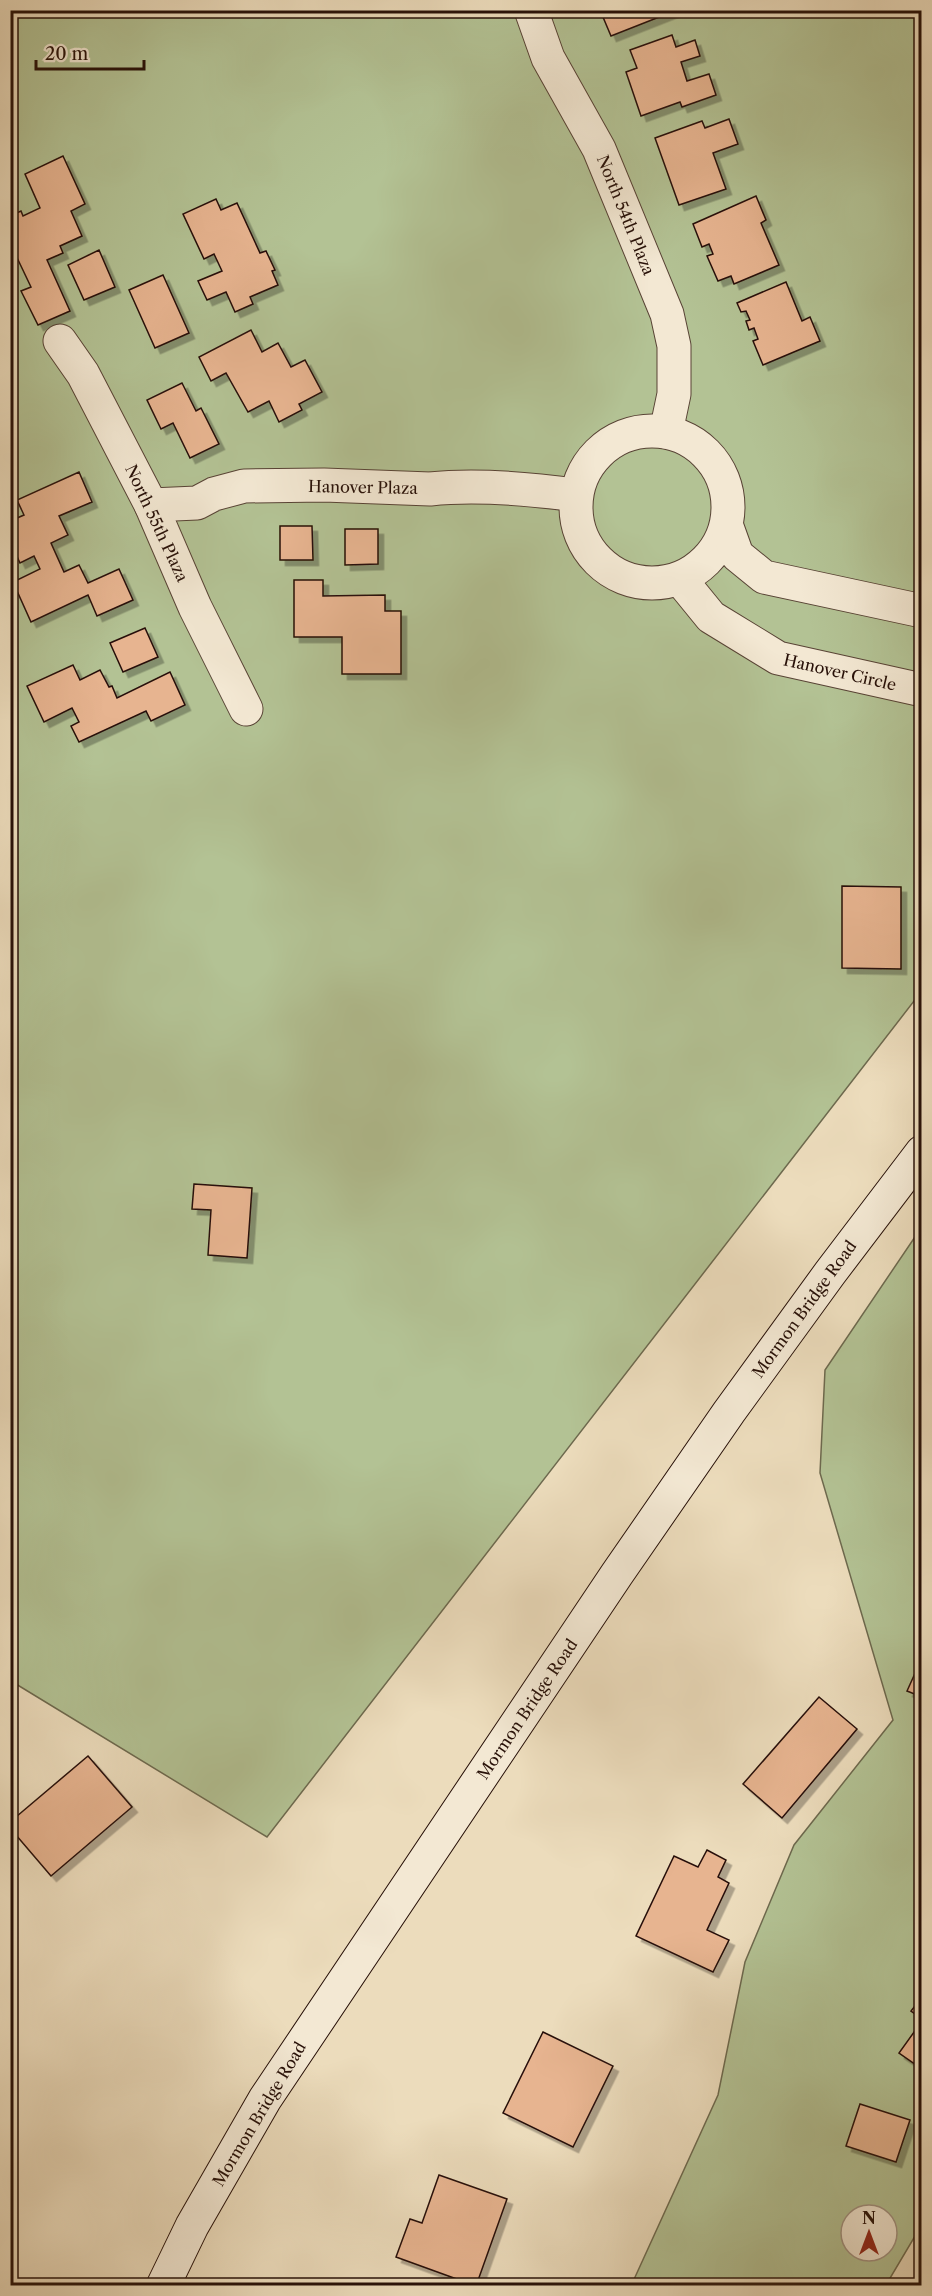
<svg xmlns="http://www.w3.org/2000/svg" width="932" height="2296" viewBox="0 0 932 2296" font-family="'Libre Caslon Text',serif">
<style>
.green{fill:#b3c294;stroke:#6d694e;stroke-width:1.5;fill-rule:evenodd}
.building{fill:#e7b490;stroke:#271008;stroke-width:1.5;filter:url(#shadow)}
.lines{fill:none;stroke-linecap:round;stroke-linejoin:round}
.street-casing{stroke:#584335;stroke-width:35}
.secondary-casing{stroke:#271008;stroke-width:35}
.street{stroke:#f3e8d3;stroke-width:33}
.secondary{stroke:#f3e8d3;stroke-width:33}
.labels{text-anchor:middle;dominant-baseline:central;stroke-width:4.5;stroke-linejoin:round;paint-order:stroke}
.street-label{font-size:16px;fill:#271008;stroke:#f3e8d3}
</style>
<defs>
<filter id="shadow"><feDropShadow dx="5.5" dy="5.5" stdDeviation="0" flood-color="#0004"/></filter>
</defs>
<rect width="100%" height="100%" fill="#ecdcbc"/>
<filter id="stains"><feTurbulence type="fractalNoise" baseFrequency=".00333" numOctaves="4"/><feColorMatrix values="0 0 0 0 .2 0 0 0 0 .09 0 0 0 0 .02 0 0 0 .5 -.17"/></filter>
<radialGradient id="worn" r=".72"><stop offset=".6" stop-color="#630" stop-opacity="0"/><stop offset="1" stop-color="#630" stop-opacity=".3"/></radialGradient>
<g class="green">
<path d="M10 11H921V992L267 1837 11 1681Z"/>
<path d="M921 1228V2226L886 2285 631 2286 718 2095 745 1962 794 1845 893 1720 820 1473 825 1370ZM851 2215H887V2251H851Z"/>
</g>
<g class="building">
<path d="M600 10H677L611 36Z"/>
<path d="M672 35 676 47 695 40 700 56 681 62 687 81 709 74 716 95 682 107 680 102 641 116 626 72 637 68 630 50Z"/>
<path d="M729 119 738 144 713 153 726 189 679 205 655 138 702 121 705 128Z"/>
<path d="M63 156 85 204 71 211 82 236 60 246 63 253 47 260 70 311 38 325 21 291 31 287 10 243V216L21 211 23 216 40 208 25 174Z"/>
<path d="M756 196 766 220 761 223 779 265 734 284 731 276 718 281 707 256 713 254 709 244 702 247 693 224Z"/>
<path d="M216 199 221 210 237 203 260 253 266 251 275 270 272 271 278 285 250 297 253 304 235 312 226 292 207 300 198 281 222 271 214 254 204 259 183 214Z"/>
<path d="M99 250 115 287 84 300 68 265Z"/>
<path d="M163 275 189 333 155 348 129 290Z"/>
<path d="M786 282 802 321 810 317 820 341 763 365 753 341 758 339 754 328 749 330 746 321 750 320 746 311 741 312 737 303Z"/>
<path d="M251 330 262 352 278 343 291 367 305 360 322 392 299 404 302 410 279 422 269 401 248 412 226 373 211 381 199 357Z"/>
<path d="M182 383 196 411 201 408 219 444 190 458 173 423 161 429 147 400Z"/>
<path d="M79 472 92 502 59 516 68 535 51 543 64 572 79 565 88 583 119 569 133 600 97 616 88 595 31 622 13 582 40 569 34 556 20 563 10 541V521L24 515 17 500Z"/>
<path d="M280 526H312L313 560H280Z"/>
<path d="M345 529H378V564L345 565Z"/>
<path d="M294 580H323V596L385 595V611H401V674H342V637H294Z"/>
<path d="M145 628 158 657 123 672 110 643Z"/>
<path d="M73 665 80 680 100 670 109 687 112 686 117 698 170 672 185 705 151 721 146 711 79 742 71 726 79 722 72 708 44 722 27 686Z"/>
<path d="M842 886 901 887V969L842 968Z"/>
<path d="M194 1184 252 1188 247 1258 208 1255 211 1210 192 1209Z"/>
<path d="M917 1669 922 1671V1697L907 1691Z"/>
<path d="M819 1697 857 1729 782 1818 743 1784Z"/>
<path d="M88 1756 132 1807 51 1876 10 1828V1822Z"/>
<path d="M707 1850 726 1860 718 1877 729 1883 707 1930 729 1940 713 1972 636 1936 674 1856 698 1867Z"/>
<path d="M922 1997V2019L911 2011Z"/>
<path d="M922 2021V2069L899 2053Z"/>
<path d="M543 2032 613 2066 573 2147 503 2113Z"/>
<path d="M860 2104 910 2120 896 2162 846 2146Z"/>
<path d="M439 2175 507 2199 476 2286 396 2257 410 2219 422 2223Z"/>
</g>
<g class="lines">
<defs>
<g id="street">
<path d="M531 10 548 58 599 149 667 314 674 346V394L666 432"/>
<path d="M60 341 83 374 151 505 195 607 246 709"/>
<circle cx="652" cy="507" r="76"/>
<path d="M151 505 197 503 214 494 244 486 324 485 430 489C475 484 531 489 576 495"/>
<path d="M727 527 737 555 764 577 922 611"/>
<path d="M680 579 711 617 778 658 922 690"/>
</g>
<path id="secondary" d="M163 2286 192 2226 265 2099 617 1574 729 1412 830 1273 922 1152"/>
</defs>
<use href="#street" class="street-casing"/>
<use href="#secondary" class="secondary-casing"/>
<use href="#street" class="street"/>
<use href="#secondary" class="secondary"/>
</g>
<g class="labels">
<g class="street-label">
<text transform="translate(626 215) rotate(68)">North 54th Plaza</text>
<text transform="translate(363 487) rotate(1)">Hanover Plaza</text>
<text transform="translate(157 523) rotate(65)">North 55th Plaza</text>
<text transform="translate(840 672) rotate(13)">Hanover Circle</text>
<text transform="translate(804 1309) rotate(-54)">Mormon Bridge Road</text>
<text transform="translate(527 1709) rotate(-56)">Mormon Bridge Road</text>
<text transform="translate(259 2114) rotate(-59)">Mormon Bridge Road</text>
</g>
</g>
<rect width="932" height="2296" fill="none" stroke="#ecdcbc" stroke-width="36"/>
<rect x="12" y="12" width="908" height="2272" fill="none" stroke="#271008" stroke-width="3"/>
<rect x="18" y="18" width="896" height="2260" fill="none" stroke="#271008" stroke-width="1.5"/>
<g transform="translate(869 2233)"><circle r="28" fill="#f3e8d3" stroke="#a19282" stroke-width="1.5"/>
<path d="M0-4.5L10 22L0 15L-10 22Z" fill="#8f2418"/>
<text y="-9" font-size="16" font-weight="bold" text-anchor="middle" fill="#271008">N</text>
</g>
<path d="M36 60v9h108v-9" fill="none" stroke="#271008" stroke-width="3"/>
<text x="45" y="60" font-size="18" fill="#271008" stroke="#f3e8d3" stroke-width="4.5" paint-order="stroke">20 m</text>
<rect width="100%" height="100%" filter="url(#stains)"/>
<rect width="100%" height="100%" fill="url(#worn)"/>
</svg>
